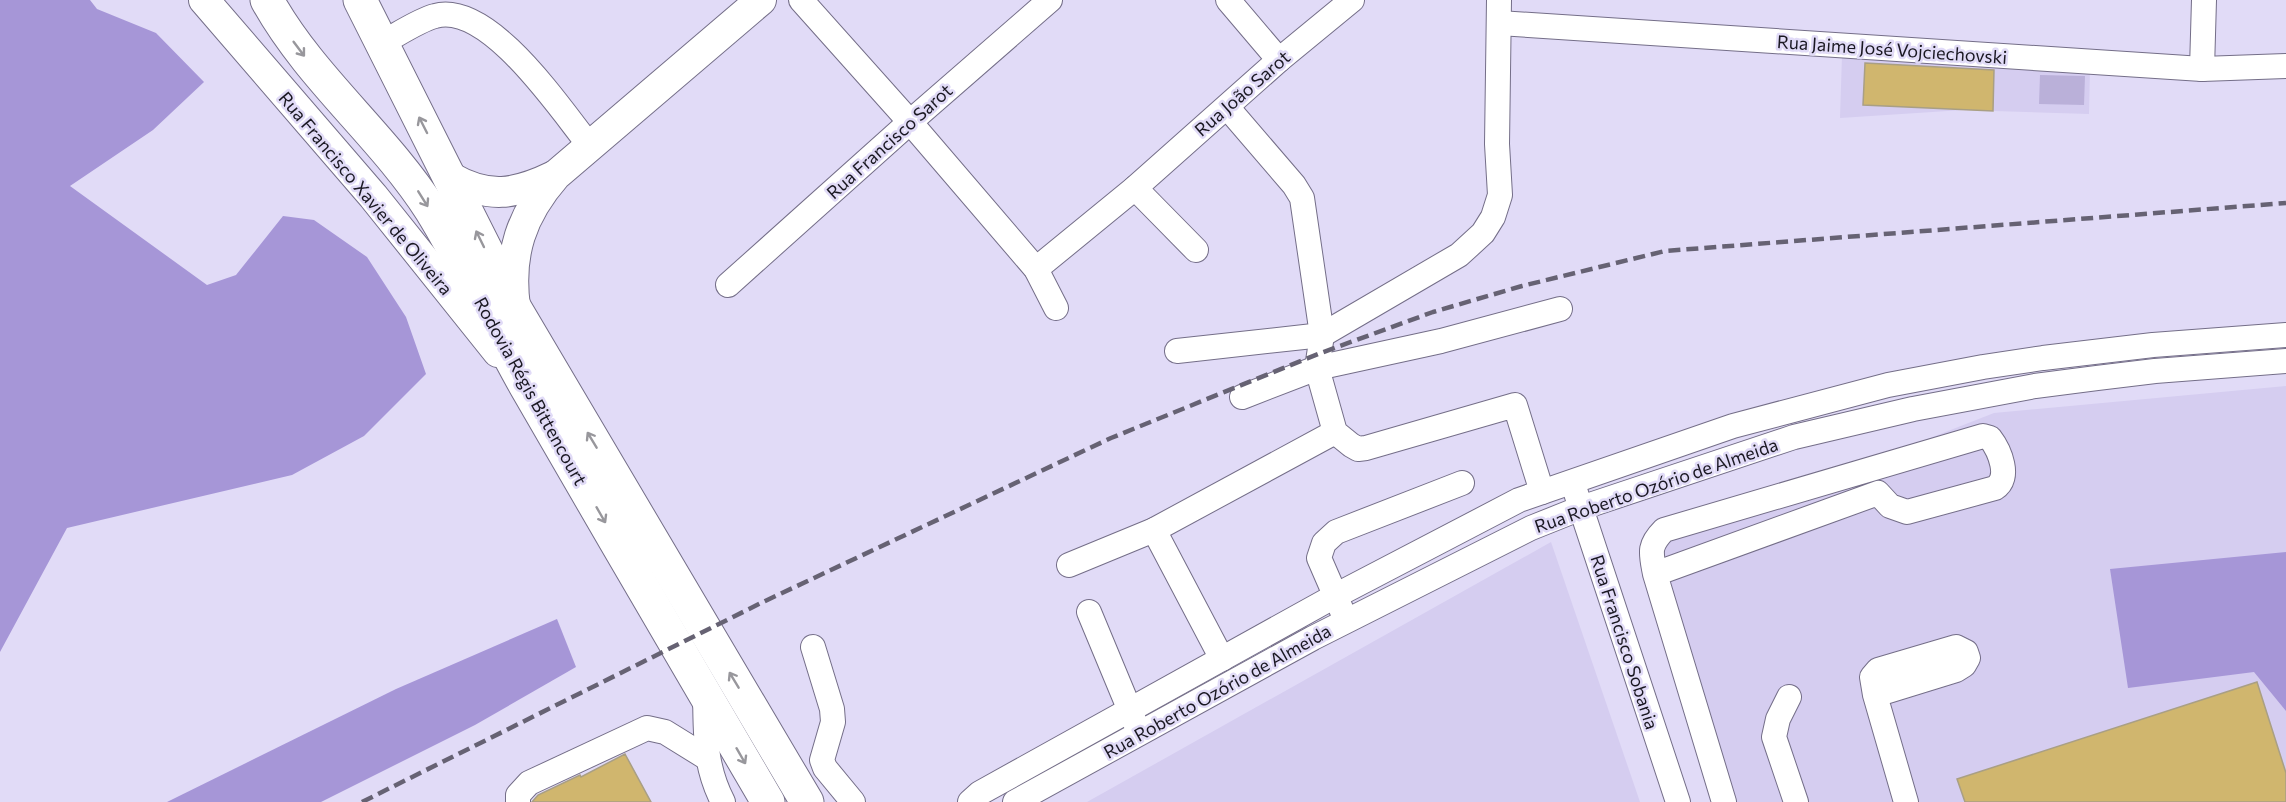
<svg xmlns="http://www.w3.org/2000/svg" width="2286" height="802" viewBox="0 0 2286 802" font-family="Commissioner,sans-serif">
<style>
.built{fill:#d5cdf0}
.green{fill:#bab0d9}
.forest{fill:#a696d7}
.building{fill:#d0b66e;stroke:#a99f84;stroke-width:1.5}
.lines{fill:none;stroke-linecap:round;stroke-linejoin:round}
.minor-casing{stroke:#746e88;stroke-width:26}
.major-casing{stroke:#746e88;stroke-width:32}
.highway-casing{stroke:#746e88;stroke-width:35}
.minor{stroke:#fff;stroke-width:24}
.major{stroke:#fff;stroke-width:30}
.highway{stroke:#fff;stroke-width:33}
.rail{stroke:#666273;stroke-width:4.5;stroke-dasharray:12 6;stroke-linecap:butt}
.oneway{stroke:#98979c}
.labels{text-anchor:middle;dominant-baseline:central;stroke-width:5;stroke-linejoin:round;paint-order:stroke}
.street-label{font-size:18px;fill:#1a1822;stroke:#e1dbf7}
</style>
<rect width="100%" height="100%" fill="#e1dbf7"/>
<g class="built">
<path d="M1842 55 2090 68 2089 114 1963 110 1840 118Z"/>
<path d="M2286 386V802H1730L1646 549 1994 413Z"/>
<path d="M1551 542 1640 802H1087Z"/>
</g>
<path class="green" d="M2040 75 2085 76 2084 105 2039 104Z"/>
<g class="forest">
<path d="M0 0H90L97 9 156 33 204 82 153 130 70 186 207 285 236 275 283 216 314 220 367 257 406 317 426 374 364 436 292 475 67 528 0 652Z"/>
<path d="M2286 552V711L2254 672 2128 688 2110 569Z"/>
<path d="M557 619 576 667 475 725 321 802H167L396 689Z"/>
</g>
<g class="building">
<path d="M1865 63 1994 70 1993 111 1863 105Z"/>
<path d="M2257 682 2286 773V802H1965L1957 779Z"/>
<path d="M625 754 651 802H532L538 795 580 775 581 777Z"/>
</g>
<g class="lines">
<defs>
<g id="minor">
<path d="M801 0 910 122 1036 269 1056 308"/>
<path d="M1228 0 1279 60"/>
<path d="M1499 23 2202 69 2286 66"/>
<path d="M382 43C397 35 419 20 435 16 489 1 560 109 590 146"/>
<path d="M2202 69 2204 0"/>
<path d="M1227 107 1294 185 1302 198 1322 335 1317 368 1335 432 1351 445 1358 449 1366 448 1515 405 1542 492"/>
<path d="M1135 188 1196 250"/>
<path d="M1036 269 1135 188 1279 60 1352 0"/>
<path d="M728 285 910 122 1050 0"/>
<path d="M1177 351 1322 335 1459 255 1483 233 1493 217 1500 195 1497 144 1499 0"/>
<path d="M1242 397 1317 368 1441 341 1560 309"/>
<path d="M1576 493 1678 802"/>
<path d="M1154 530 1222 659"/>
<path d="M1069 565 1154 530 1335 432"/>
<path d="M1655 574 1878 493 1890 506 1907 512 1995 488C2011 478 2000 451 1990 438L1983 436 1664 530C1648 546 1651 553 1655 574L1724 802"/>
<path d="M1342 611 1319 558 1324 543 1336 532 1462 483"/>
<path d="M1089 612 1136 725"/>
<path d="M813 647 832 709 833 722 822 760 825 768 853 802"/>
<path d="M705 695C706 736 704 765 723 802"/>
<path d="M1875 695 1956 670 1964 665 1968 658 1966 652 1956 647 1878 670 1872 677 1875 695 1906 802"/>
<path d="M1789 697 1778 719 1774 737 1796 802"/>
<path d="M518 802V795L529 783 647 728 665 732 707 758"/>
<path d="M970 802 980 793 1335 596 1519 500 1733 426 1888 385 1983 367 2043 358 2153 345 2286 335"/>
<path d="M1015 802 1313 638 1531 528 1581 508 1794 437 1913 409 2035 386 2097 378 2155 371 2286 361"/>
</g>
<g id="major">
<path d="M204 0 373 196 498 352"/>
<path d="M450 177C488 199 515 195 554 176"/>
<path d="M515 307C508 254 521 215 556 175L761 0"/>
</g>
<g id="highway">
<path d="M267 0C310 78 383 135 431 210 467 268 494 331 528 390 607 528 688 664 768 802"/>
<path d="M360 0 516 310 807 802"/>
</g>
</defs>
<use href="#minor" class="minor-casing"/>
<use href="#major" class="major-casing"/>
<use href="#highway" class="highway-casing"/>
<use href="#minor" class="minor"/>
<use href="#major" class="major"/>
<use href="#highway" class="highway"/>
<path class="rail" d="M362 802 763 602 1111 438 1318 354 1433 312 1522 286 1665 251 2286 203"/>
</g>
<defs><path id="oneway-shaft" d="M-6 0H5M1.5-3L5.5 0L1.5 3" fill="none" stroke-width="1.6" stroke-linecap="round" stroke-linejoin="round" transform="scale(1.5)"/></defs>
<g class="oneway">
<use href="#oneway-shaft" transform="translate(299 49) rotate(53)"/>
<use href="#oneway-shaft" transform="translate(423 125) rotate(-117)"/>
<use href="#oneway-shaft" transform="translate(423 199) rotate(58)"/>
<use href="#oneway-shaft" transform="translate(480 239) rotate(-116)"/>
<use href="#oneway-shaft" transform="translate(592 440) rotate(-121)"/>
<use href="#oneway-shaft" transform="translate(601 515) rotate(60)"/>
<use href="#oneway-shaft" transform="translate(734 680) rotate(-121)"/>
<use href="#oneway-shaft" transform="translate(741 756) rotate(60)"/>
</g>
<g class="labels">
<g class="street-label">
<text transform="translate(1892 49) rotate(4)">Rua Jaime José Vojciechovski</text>
<text transform="translate(1242 93) rotate(-41)">Rua João Sarot</text>
<text transform="translate(889 141) rotate(-42)">Rua Francisco Sarot</text>
<text transform="translate(366 193) rotate(50)">Rua Francisco Xavier de Oliveira</text>
<text transform="translate(531 391) rotate(61)">Rodovia Régis Bittencourt</text>
<text transform="translate(1656 485) rotate(-19)">Rua Roberto Ozório de Almeida</text>
<text transform="translate(1625 642) rotate(72)">Rua Francisco Sobania</text>
<text transform="translate(1217 691) rotate(-29)">Rua Roberto Ozório de Almeida</text>
</g>
</g>
</svg>
